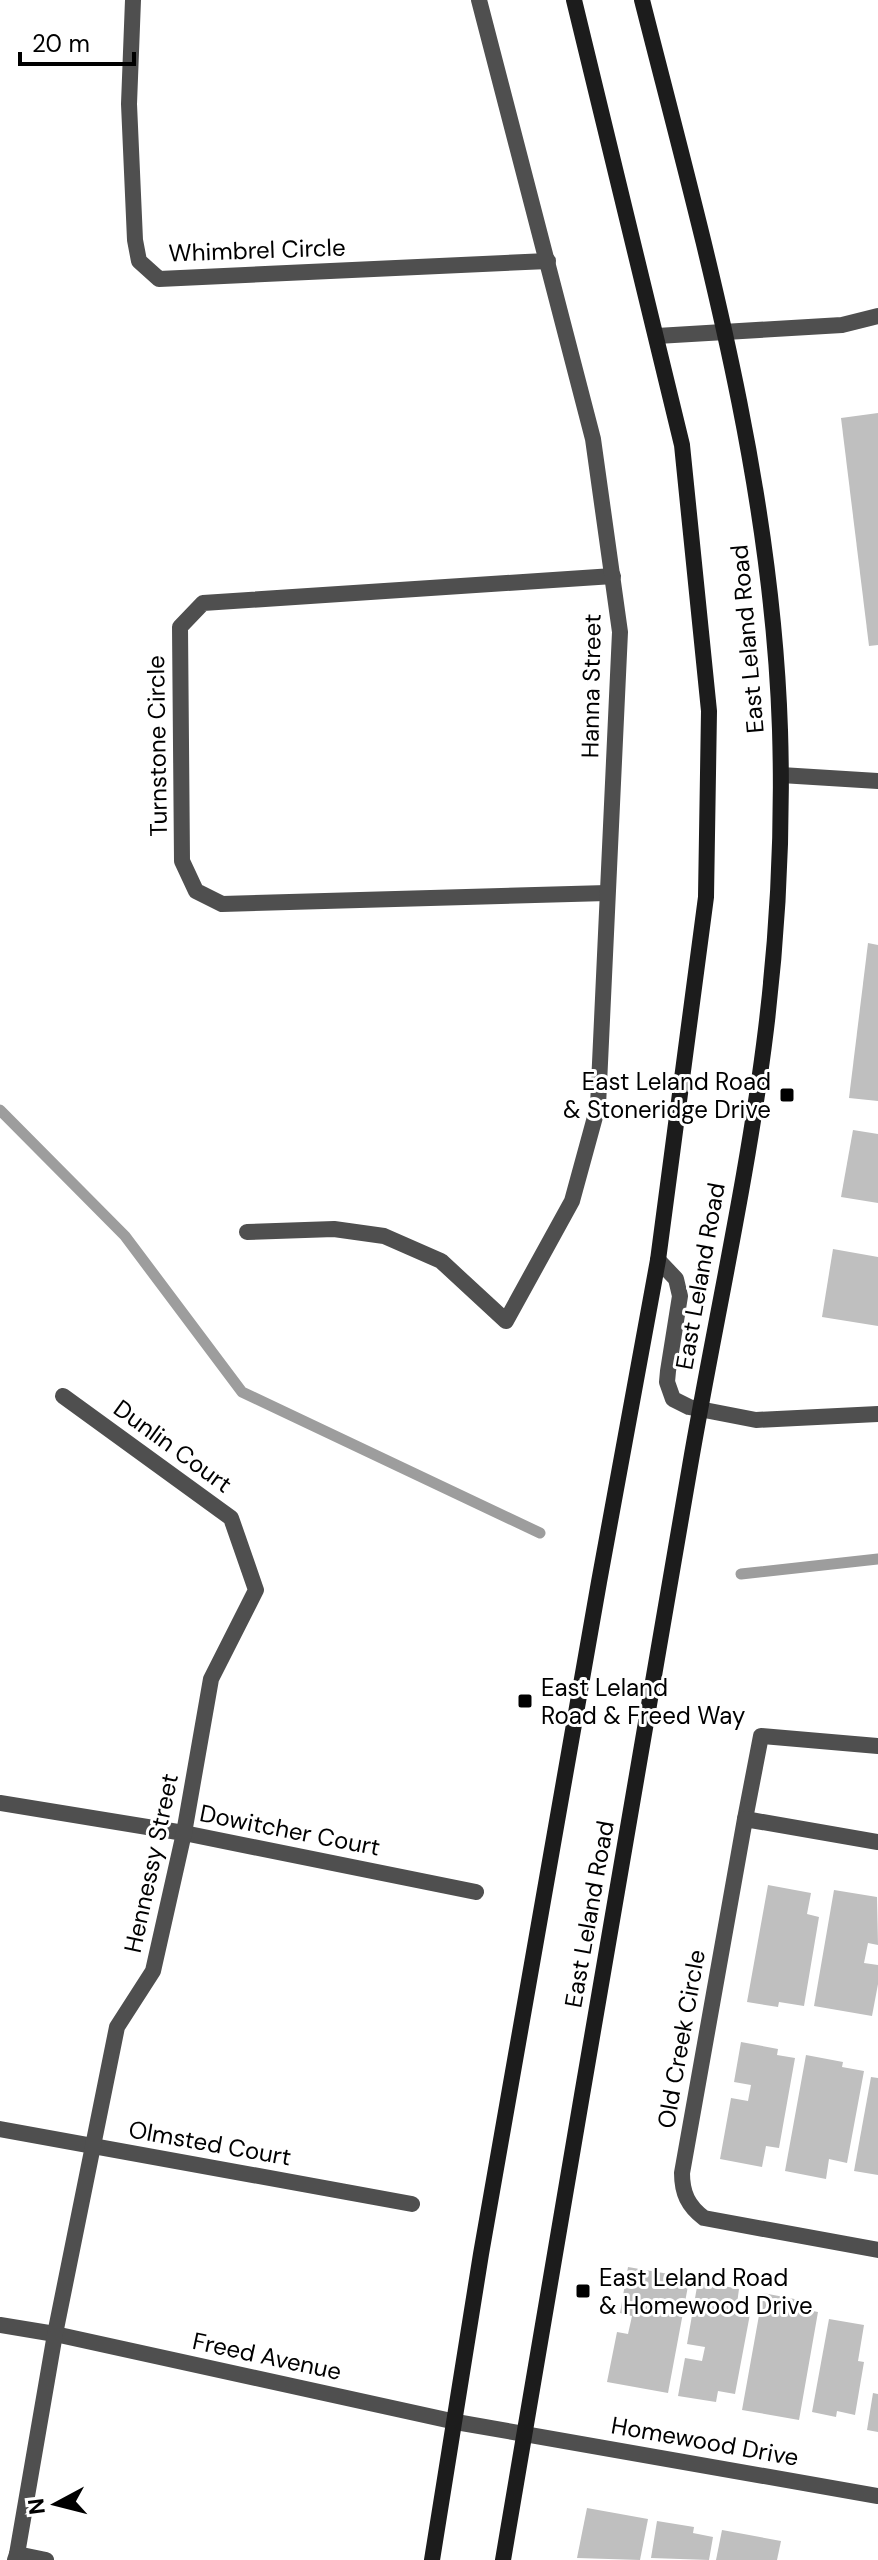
<svg xmlns="http://www.w3.org/2000/svg" width="878" height="2560" viewBox="0 0 878 2560" font-family="'DM Sans',sans-serif">
<style>
.lines{fill:none;stroke-linecap:round;stroke-linejoin:round}
.stream{stroke:#9d9d9d;stroke-width:11}
.building{fill:#bfbfbf}
.service{stroke:#4f4f4f;stroke-width:16}
.minor{stroke:#4f4f4f;stroke-width:16}
.secondary{stroke:#1c1c1c;stroke-width:16}
.poi-dot{fill:#000;stroke:#fff;stroke-width:3}
.labels{text-anchor:middle;dominant-baseline:central;stroke-width:6;stroke-linejoin:round;paint-order:stroke}
.street-label{font-size:24px;fill:#000;stroke:#fff}
.poi-label{font-size:24px;fill:#000;stroke:#fff;text-anchor:start}
</style>
<rect width="100%" height="100%" fill="#fff"/>
<g class="lines">
<g class="stream">
<path d="M0 1110 125 1236 242 1392 540 1533"/>
<path d="M741 1574 878 1559"/>
</g>
</g>
<g class="building">
<path d="M878 413V645L869 646 841 418Z"/>
<path d="M868 943 878 945V1101L849 1098Z"/>
<path d="M853 1130 878 1134V1203L841 1197Z"/>
<path d="M833 1249 878 1257V1326L822 1317Z"/>
<path d="M768 1885 811 1893 807 1914 819 1917 804 2006 779 2002 778 2007 747 2002Z"/>
<path d="M834 1890 877 1897 878 1945 868 1943 864 1963 878 1965V1984L872 2016 814 2006Z"/>
<path d="M741 2042 778 2049 777 2055 795 2058 779 2148 766 2146 762 2167 720 2159 731 2098 748 2101 751 2085 734 2082Z"/>
<path d="M806 2055 843 2062 842 2067 864 2071 847 2163 829 2159 826 2179 785 2171Z"/>
<path d="M871 2077 878 2078V2175L854 2171Z"/>
<path d="M628 2267 669 2274 667 2282 688 2286 668 2393 607 2382 617 2332 628 2334 632 2316 620 2313Z"/>
<path d="M698 2281 739 2289 736 2311 750 2314 735 2394 718 2391 716 2402 678 2396 685 2358 702 2361 705 2347 687 2344Z"/>
<path d="M763 2293 805 2301 803 2309 818 2312 799 2420 742 2410Z"/>
<path d="M829 2319 864 2325 858 2361 864 2362 855 2415 837 2411 836 2417 812 2412Z"/>
<path d="M873 2393 878 2394V2432L867 2430Z"/>
<path d="M587 2508 648 2519 640 2560 577 2558Z"/>
<path d="M657 2521 694 2527 693 2533 713 2537 709 2560 651 2558Z"/>
<path d="M722 2530 781 2541 777 2560H716Z"/>
</g>
<g class="lines">
<g class="service">
<path d="M657 336 842 325 878 316"/>
<path d="M781 775 878 781"/>
<path d="M658 1260 676 1279 680 1296 668 1371 667 1382 673 1399 689 1407 756 1420 878 1414"/>
<path d="M745 1819 761 1736 878 1746"/>
</g>
<g class="minor">
<path d="M133 0 129 104 135 240 139 261 159 279 548 261"/>
<path d="M607 893 222 904 196 891 182 861 180 627 203 603 613 576"/>
<path d="M247 1232 334 1229 384 1236 441 1261 506 1321 572 1201 598 1106 620 632 593 439 479 0"/>
<path d="M0 1803 184 1833 476 1892"/>
<path d="M878 1842 745 1819 682 2173C682 2193 688 2206 704 2218L878 2250"/>
<path d="M0 2129 412 2204"/>
<path d="M0 2325 55 2334 456 2422 878 2496"/>
<path d="M17 2554 55 2334 117 2027 153 1971 184 1833 211 1679 256 1590 231 1518 63 1396"/>
<path d="M15 2560 17 2554 46 2560"/>
</g>
<g class="secondary">
<path d="M432 2560 481 2254 599 1582 658 1260 706 897 709 711 682 445 574 0"/>
<path d="M503 2560C564 2195 628 1831 690 1466 715 1321 748 1176 766 1029 778 930 783 829 780 730 772 480 703 240 642 0"/>
</g>
</g>
<g class="poi-dot">
<rect x="779" y="1087" width="16" height="16" rx="4"/>
<rect x="517" y="1693" width="16" height="16" rx="4"/>
<rect x="575" y="2283" width="16" height="16" rx="4"/>
</g>
<g class="labels">
<g class="street-label">
<text transform="translate(257 250) rotate(-2)">Whimbrel Circle</text>
<text transform="translate(747 639) rotate(-95)">East Leland Road</text>
<text transform="translate(591 686) rotate(-89)">Hanna Street</text>
<text transform="translate(157 746) rotate(-91)">Turnstone Circle</text>
<text transform="translate(700 1276) rotate(-80)">East Leland Road</text>
<text transform="translate(173 1446) rotate(36)">Dunlin Court</text>
<text transform="translate(290 1830) rotate(11)">Dowitcher Court</text>
<text transform="translate(151 1863) rotate(-78)">Hennessy Street</text>
<text transform="translate(589 1914) rotate(-80)">East Leland Road</text>
<text transform="translate(681 2039) rotate(-80)">Old Creek Circle</text>
<text transform="translate(210 2143) rotate(10)">Olmsted Court</text>
<text transform="translate(267 2356) rotate(12)">Freed Avenue</text>
<text transform="translate(705 2441) rotate(10)">Homewood Drive</text>
</g>
<g class="poi-label">
<text x="771" y="1081" text-anchor="end">East Leland Road<tspan x="771" dy="28">&amp; Stoneridge Drive</tspan></text>
<text x="541" y="1687">East Leland<tspan x="541" dy="28">Road &amp; Freed Way</tspan></text>
<text x="599" y="2277">East Leland Road<tspan x="599" dy="28">&amp; Homewood Drive</tspan></text>
</g>
</g>
<g transform="translate(56 2504) rotate(263)" stroke="#ffffff" stroke-width="6" paint-order="stroke">
<path d="M0-6L14 30L0 20L-14 30Z" fill="#000000"/>
<text y="-12" font-size="22" font-weight="bold" text-anchor="middle" fill="#000000">N</text>
</g>
<path d="M20 52v12h114v-12" fill="none" stroke="#000000" stroke-width="4"/>
<text x="32" y="52" font-size="24" fill="#000000" stroke="#ffffff" stroke-width="6" paint-order="stroke">20 m</text>
</svg>
